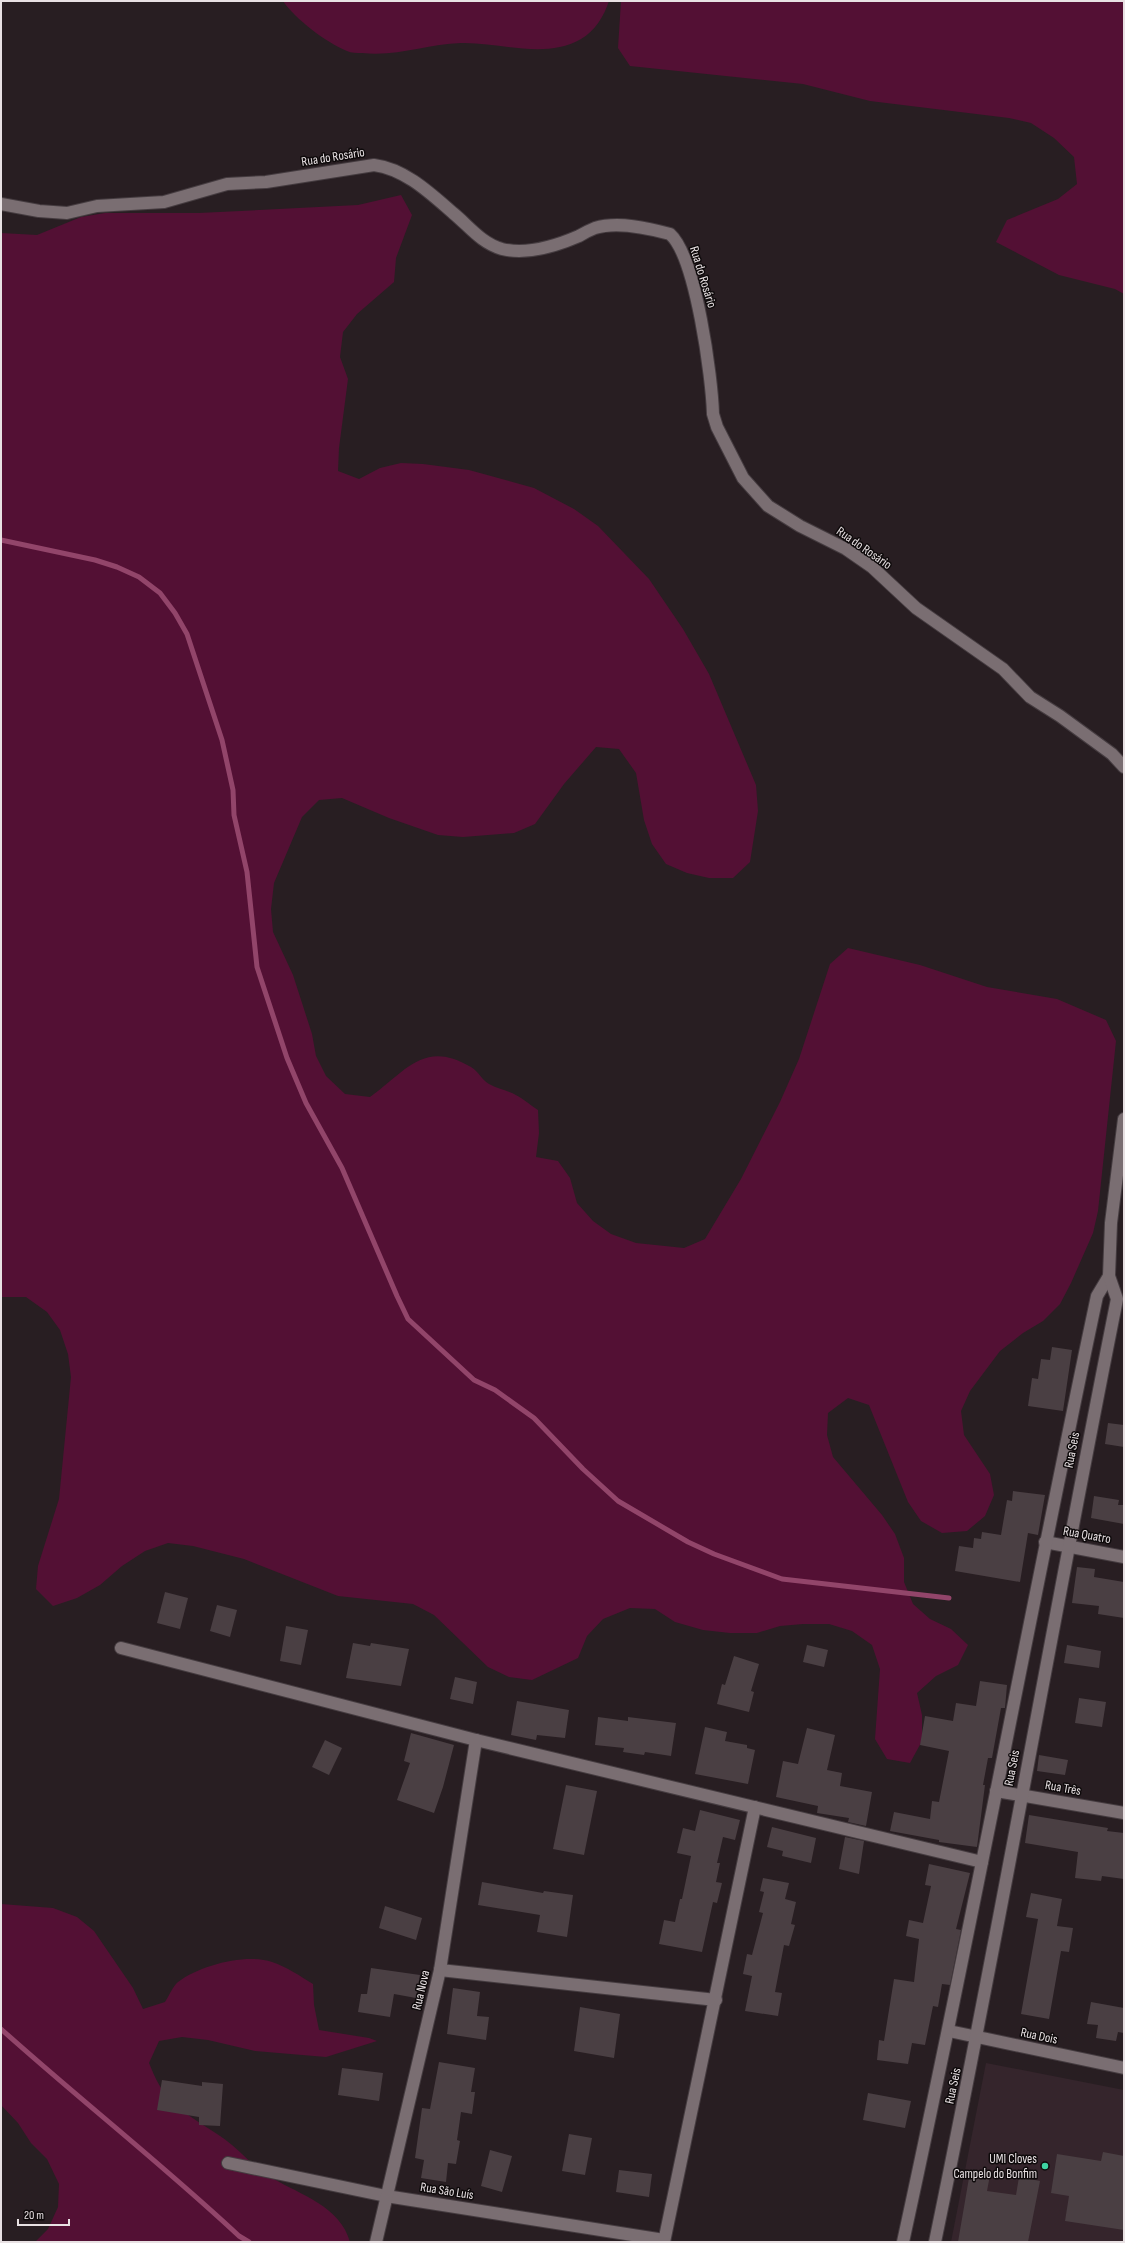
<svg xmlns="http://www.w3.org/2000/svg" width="1125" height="2243" viewBox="0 0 1125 2243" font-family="'Sofia Sans Condensed',sans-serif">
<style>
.built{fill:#35252c}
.green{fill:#531034}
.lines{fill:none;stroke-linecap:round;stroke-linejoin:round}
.stream{stroke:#92456a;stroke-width:5}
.building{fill:#4a3f43}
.minor-casing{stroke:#453c40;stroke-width:14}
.minor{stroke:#7a6e72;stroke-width:12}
.poi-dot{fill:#3ed4a3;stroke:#0e0a0b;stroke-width:1.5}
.labels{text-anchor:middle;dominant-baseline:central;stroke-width:3;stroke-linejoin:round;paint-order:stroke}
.street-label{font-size:13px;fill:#e8e1e3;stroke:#0e0a0b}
.poi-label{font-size:13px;fill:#e8e1e3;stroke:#0e0a0b;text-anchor:end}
</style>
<rect width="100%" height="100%" fill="#281e22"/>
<path class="built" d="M986 2063 1124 2090V2242H951Z"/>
<g class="green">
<path d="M283 1H609C604 16 595 31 581 39 544 60 501 42 461 43 427 44 397 57 362 53 357 53 351 53 347 51 327 43 295 19 283 1Z"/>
<path d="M621 1H1124V294L1115 289 1059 275 996 242 1007 220 1058 199 1077 184 1074 157 1054 138 1031 123 1009 118 870 101 803 84 630 66 618 48Z"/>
<path d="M401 195 412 215 396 258 394 282 357 314 343 332 340 357 348 379 339 448 338 471 359 479 380 468 401 463 423 464 469 470 534 488 574 509 598 526 649 579 683 629 709 674 756 785 758 811 750 862 733 878H709L687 873 666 864 652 844 644 820 636 773 619 749 596 747 564 784 535 824 514 833 463 837 438 835 389 818 342 798 319 800 302 817 274 883 271 909 273 932 293 975 312 1034 316 1056 326 1076 345 1094 370 1097C406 1071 424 1039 471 1067 478 1071 482 1080 489 1084 496 1088 505 1090 512 1093 521 1097 529 1104 538 1110L539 1133 536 1157 558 1161 570 1178 577 1203 593 1221 611 1234 636 1243 684 1248 705 1239 741 1179 780 1102 799 1059 830 964 848 948 920 965 987 987 1057 999 1106 1020 1116 1041 1098 1211 1093 1233 1071 1283 1060 1304 1043 1321 1023 1333 1000 1351 970 1391 961 1411 964 1435 990 1474 994 1495 985 1516 967 1531 942 1533 921 1521 908 1502 869 1405 848 1398 828 1413 827 1435 833 1457 882 1515 895 1534 904 1558V1582L913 1604 930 1619 951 1629 968 1645 958 1665 936 1676 917 1693 922 1715V1741L910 1763 887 1759 875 1739 880 1669 872 1645 852 1631 829 1624H803L780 1626 757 1633H730L703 1630 675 1622 655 1609 630 1608 603 1619 587 1636 578 1658 532 1680 509 1677 488 1667 434 1615 413 1604 338 1596 244 1559 193 1546 168 1543 145 1551 122 1566 100 1585 77 1598 53 1606 36 1589 38 1566 59 1499 71 1377 68 1354 60 1330 47 1312 26 1297H1V233L37 235 81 217 105 213H199L358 205Z"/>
<path d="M1 1904 53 1908 77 1917 94 1931 133 1988 143 2009 165 2002C169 1996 173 1986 178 1982 200 1965 247 1953 272 1962 287 1967 300 1976 313 1984L314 2005 319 2030 369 2038 377 2041 326 2057 255 2051 208 2040 182 2037 159 2041 149 2063C155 2078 162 2093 174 2104 192 2120 214 2130 232 2145 245 2156 257 2170 272 2178 301 2195 340 2206 350 2242H35L48 2229 58 2207 59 2184 47 2159 31 2143 18 2123 1 2105Z"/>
</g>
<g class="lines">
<g class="stream">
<path d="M1 540 95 560 117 567 139 577 160 593 175 613 187 634 222 740 233 790 234 815 247 872 257 967 287 1058 306 1103 342 1168 397 1296 408 1319 474 1380 495 1390 534 1418 583 1469 618 1501 688 1542 714 1554 782 1579 949 1598"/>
<path d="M1 2029C79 2099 162 2164 239 2236L249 2242"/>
</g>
</g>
<g class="building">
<path d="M1052 1347 1072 1350 1063 1411 1028 1406 1032 1378 1038 1379 1041 1359 1050 1360Z"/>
<path d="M1108 1423 1124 1425V1447L1105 1444Z"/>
<path d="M1013 1491 1045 1495 1038 1535 1028 1533 1020 1582 955 1571 959 1546 973 1548 974 1538 981 1539 982 1532 1001 1535 1007 1500 1012 1501Z"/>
<path d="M1094 1496 1119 1500 1118 1505H1124V1524L1091 1518Z"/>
<path d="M1077 1567 1095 1569 1094 1577 1124 1582V1618L1098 1614 1099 1606 1072 1603Z"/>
<path d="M165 1592 188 1598 180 1629 157 1623Z"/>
<path d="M217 1605 237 1610 230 1637 210 1631Z"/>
<path d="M286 1626 308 1630 301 1665 280 1661Z"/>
<path d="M353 1643 370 1646 371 1643 409 1649 401 1686 346 1678Z"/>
<path d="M807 1645 828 1650 824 1667 803 1662Z"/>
<path d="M1067 1645 1101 1651 1099 1668 1064 1663Z"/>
<path d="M734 1656 759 1664 751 1691 754 1692 749 1712 717 1704 722 1684 725 1685Z"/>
<path d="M455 1677 477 1682 473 1704 450 1699Z"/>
<path d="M980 1681 1007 1685 1005 1708H1001L992 1758H988L983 1785H985L977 1847 939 1842V1840L890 1831 894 1812 930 1819 932 1801 939 1802 949 1751 920 1745 925 1716 953 1721 956 1703 976 1706Z"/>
<path d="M1079 1698 1106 1702 1102 1727 1075 1723Z"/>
<path d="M517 1701 569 1710 565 1738 537 1735 536 1740 511 1735Z"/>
<path d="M598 1717 628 1721V1717L676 1723 671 1756 645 1752 644 1755 623 1752 624 1748 595 1745Z"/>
<path d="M705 1727 727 1732 725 1741 747 1745V1748L755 1750 748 1784 695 1774Z"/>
<path d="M807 1728 835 1735 827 1770 842 1773 840 1786 872 1792 866 1826 848 1822 849 1818 817 1813 818 1806 776 1797 783 1761 798 1764Z"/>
<path d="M411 1733 454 1745 443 1787 434 1813 397 1800 410 1763 404 1761Z"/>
<path d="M325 1740 342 1748 329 1775 312 1767Z"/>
<path d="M1039 1755 1068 1760 1065 1775 1037 1771Z"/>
<path d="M566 1785 597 1791 584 1855 553 1849Z"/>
<path d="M700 1810 740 1820 735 1840 723 1837 717 1863H720L716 1882 722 1883 717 1903 713 1902 702 1952 659 1944 664 1920 675 1922 680 1899H682L691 1856 677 1853 683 1828 695 1831Z"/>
<path d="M1029 1815 1108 1828 1107 1831 1124 1833V1879L1102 1876 1101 1881 1075 1878 1078 1852 1025 1843Z"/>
<path d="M772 1827 816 1838 811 1863 782 1856 783 1851 767 1847Z"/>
<path d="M845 1837 864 1841 859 1874 839 1869Z"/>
<path d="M929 1864 970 1873 956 1929 961 1930 950 1985 942 1984 938 2007 933 2006 925 2045 912 2043 908 2064 877 2060 879 2040 884 2041 894 1979 914 1982 919 1939 906 1936 909 1920 923 1923 931 1886 925 1885Z"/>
<path d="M763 1878 789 1883 785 1899 796 1902 791 1924 795 1925 789 1946 784 1945 775 1992 782 1993 778 2016 745 2011 752 1976 743 1974 747 1954 752 1955 763 1913 759 1912 764 1892 760 1891Z"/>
<path d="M482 1882 543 1893 544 1891 573 1895 567 1937 537 1932 540 1915 478 1905Z"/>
<path d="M1031 1893 1062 1899 1057 1926 1073 1928 1069 1952 1061 1951 1049 2019 1021 2014 1038 1919 1026 1917Z"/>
<path d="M385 1906 422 1918 416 1940 379 1928Z"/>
<path d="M371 1968 420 1975 416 1998 394 1994 390 2017 358 2012 361 1994H367Z"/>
<path d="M453 1988 480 1992 477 2016 489 2017 486 2040 447 2034Z"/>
<path d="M1091 2002 1124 2008V2033L1118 2032 1116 2041 1096 2038 1098 2025 1087 2024Z"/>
<path d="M580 2007 620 2014 614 2058 574 2051Z"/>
<path d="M439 2062 475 2068 471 2092H475L472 2114 461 2112 457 2140 460 2141 456 2164 448 2163 446 2182 421 2178 424 2160 415 2158 422 2108 430 2109Z"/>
<path d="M342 2068 383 2073 379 2101 338 2095Z"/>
<path d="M162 2080 202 2086V2082L223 2084 220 2126 199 2125V2117L157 2110Z"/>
<path d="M868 2093 911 2101 905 2128 863 2120Z"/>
<path d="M569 2134 592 2138 585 2175 562 2171Z"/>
<path d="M490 2150 512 2156 502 2192 481 2186Z"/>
<path d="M1103 2152 1124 2156V2230L1065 2221 1069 2196 1051 2193 1057 2154 1101 2161Z"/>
<path d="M619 2170 652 2174 649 2197 616 2192Z"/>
<path d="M970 2172 990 2175 987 2191 1016 2195 1019 2177 1040 2181 1028 2242H958Z"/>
</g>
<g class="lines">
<defs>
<g id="minor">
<path d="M1 204 39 211 67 213 97 206 164 202 227 184 266 182 374 165C405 169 430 193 453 213 469 226 481 243 502 249 527 255 556 246 579 236 584 233 590 230 595 228 618 221 648 228 670 234 696 257 712 378 713 414L717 427 743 478 768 506 800 526 846 549 872 567 916 608 1003 669 1030 697 1060 716 1112 754 1124 767"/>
<path d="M1045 1542 1124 1557"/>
<path d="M121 1648 476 1740 982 1862"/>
<path d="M996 1791 1124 1813"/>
<path d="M440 1970 716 2000"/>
<path d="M949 2031 1124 2068"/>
<path d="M228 2163 386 2196 664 2240"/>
<path d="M376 2242 440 1970 476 1740"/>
<path d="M664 2242 755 1807"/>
<path d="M903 2242C972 1927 1030 1611 1097 1296L1109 1276"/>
<path d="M935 2242C1000 1929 1054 1613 1117 1299L1109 1276 1111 1223 1124 1119"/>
</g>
</defs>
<use href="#minor" class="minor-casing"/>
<use href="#minor" class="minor"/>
</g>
<circle class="poi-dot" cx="1045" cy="2166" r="4"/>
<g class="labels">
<g class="street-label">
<text transform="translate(333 157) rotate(-9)">Rua do Rosário</text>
<text transform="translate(703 277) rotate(73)">Rua do Rosário</text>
<text transform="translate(864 548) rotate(35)">Rua do Rosário</text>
<text transform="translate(1072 1450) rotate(-79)">Rua Seis</text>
<text transform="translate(1087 1535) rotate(10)">Rua Quatro</text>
<text transform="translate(1012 1768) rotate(-79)">Rua Seis</text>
<text transform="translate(1063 1788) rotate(10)">Rua Três</text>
<text transform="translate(421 1990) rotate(-77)">Rua Nova</text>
<text transform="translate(1039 2036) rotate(12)">Rua Dois</text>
<text transform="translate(953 2086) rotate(-78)">Rua Seis</text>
<text transform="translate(447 2191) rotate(9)">Rua São Luís</text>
</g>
<g class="poi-label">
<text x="1037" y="2159">UMI Cloves<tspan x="1037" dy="15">Campelo do Bonfim</tspan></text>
</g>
</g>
<rect width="1125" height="2243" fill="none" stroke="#e8e1e3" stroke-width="4"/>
<path d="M18 2219v6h51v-6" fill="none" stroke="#e8e1e3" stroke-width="2"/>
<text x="24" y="2219" font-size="12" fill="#e8e1e3" stroke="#0e0a0b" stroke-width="3" paint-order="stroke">20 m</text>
</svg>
